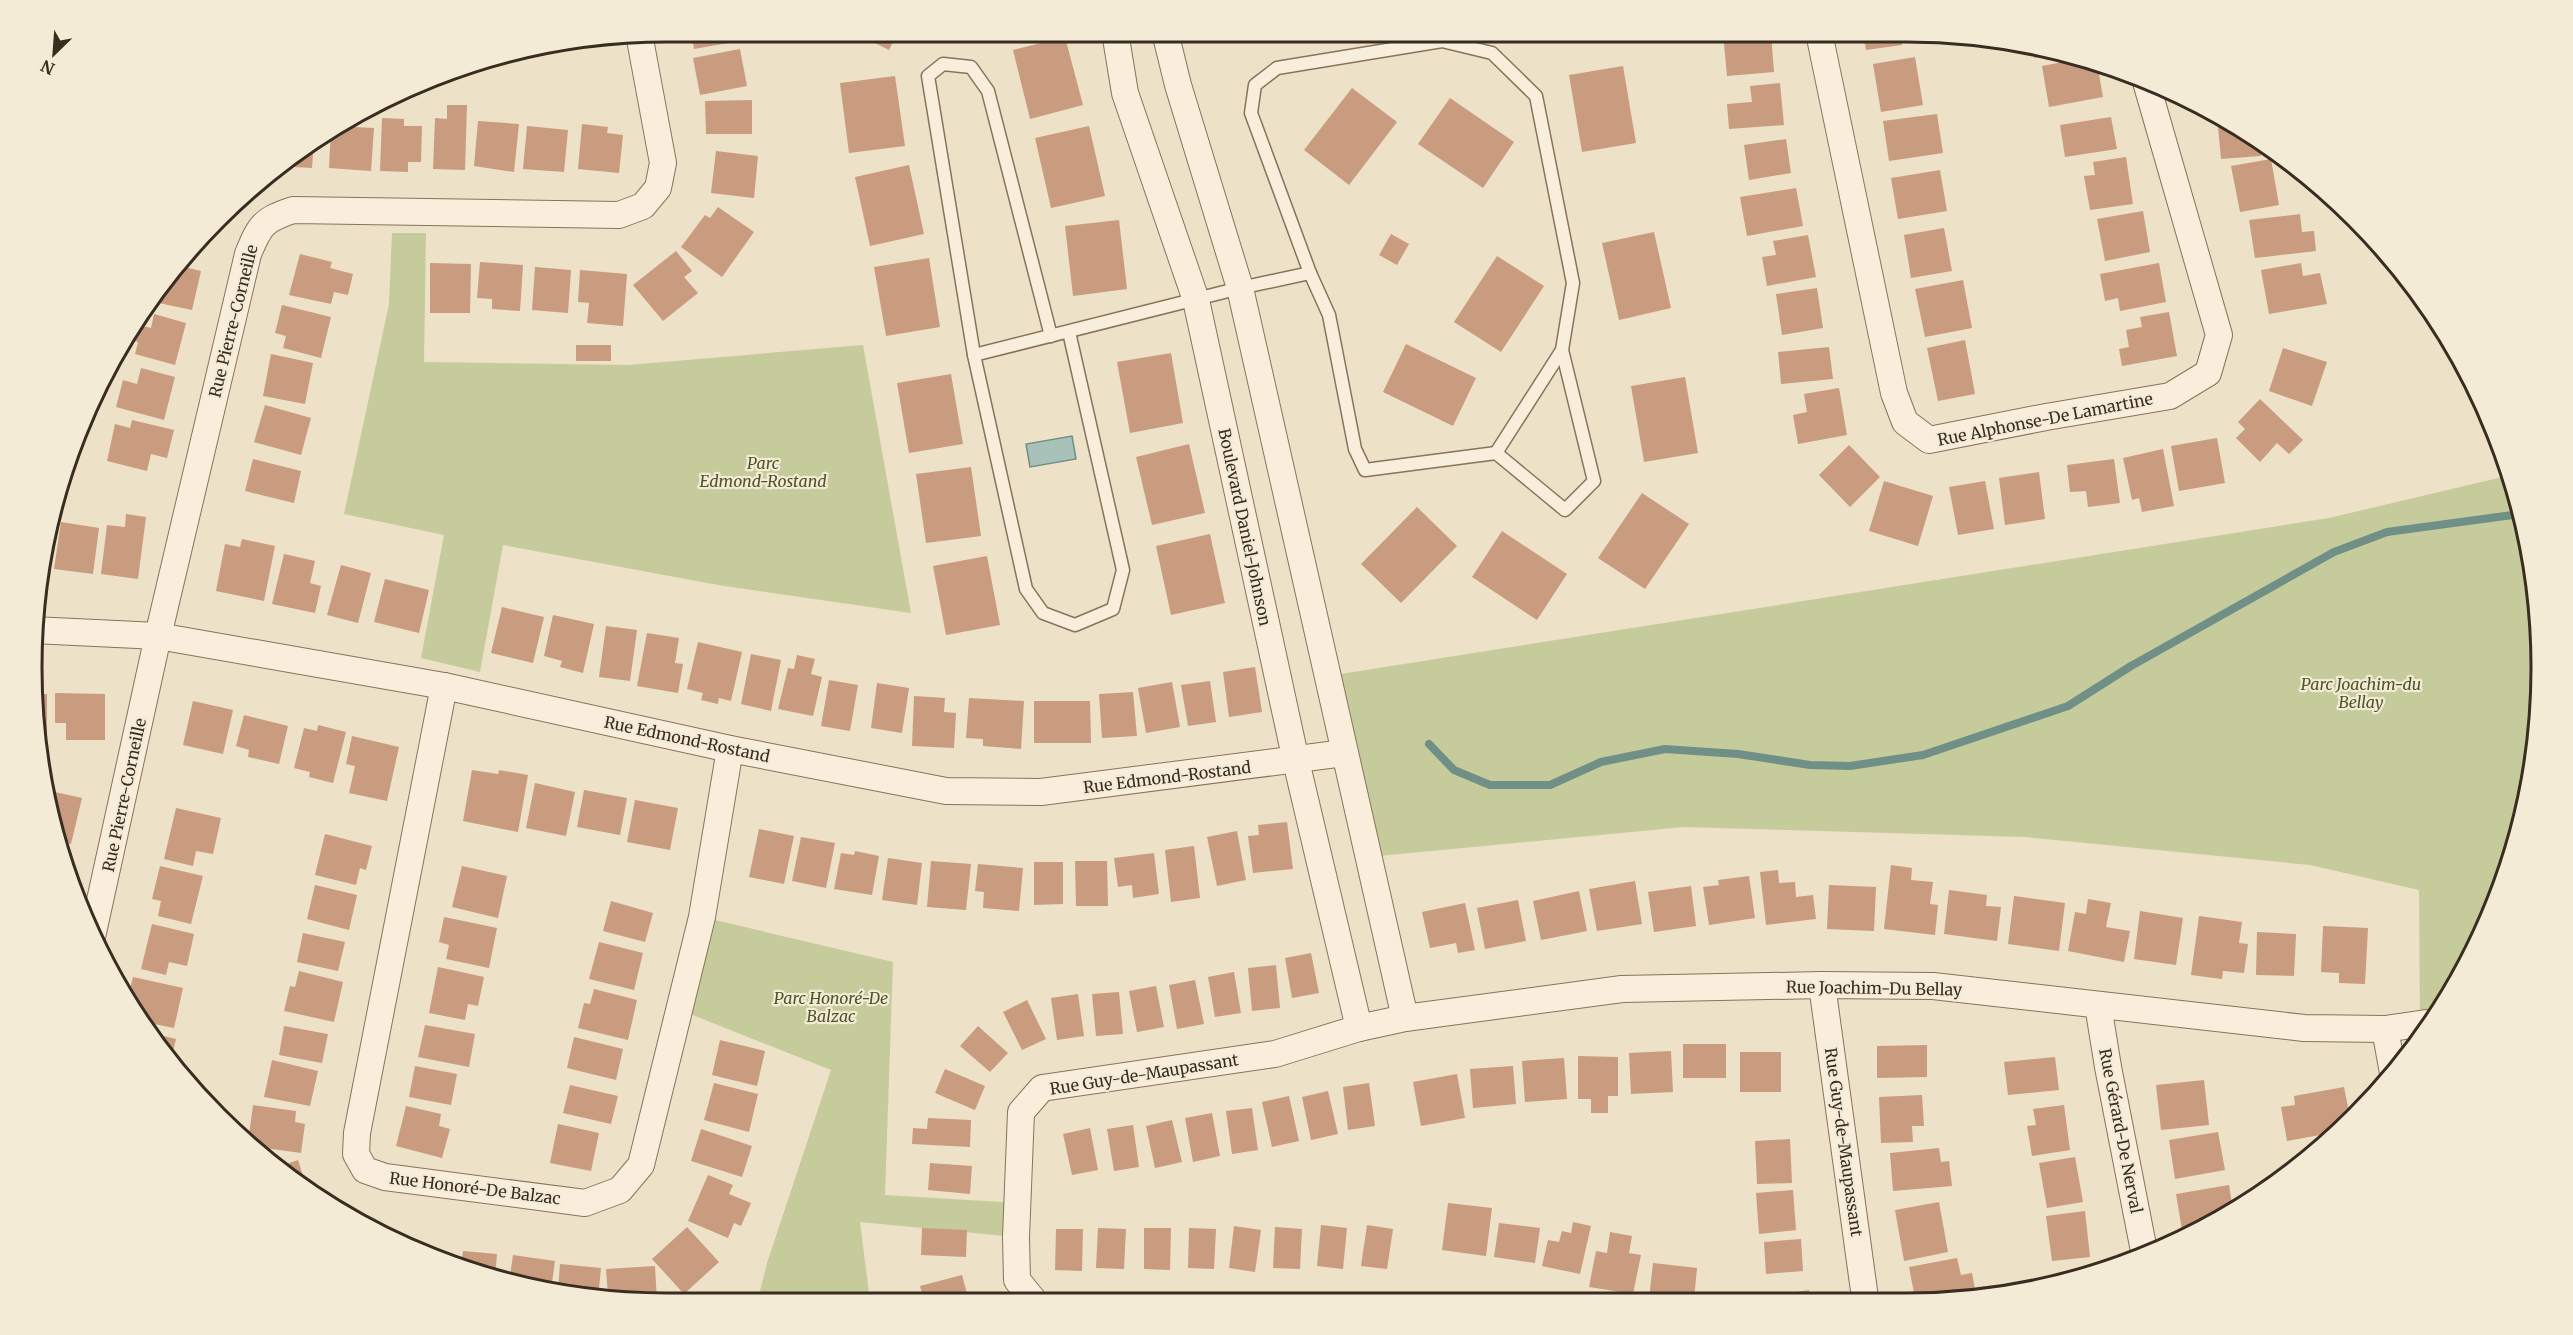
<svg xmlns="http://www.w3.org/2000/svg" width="2573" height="1335" viewBox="0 0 2573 1335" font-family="Merriweather,serif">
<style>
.green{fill:#c6cb9b}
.water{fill:#a8c1b9;stroke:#6f8f87;stroke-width:1.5}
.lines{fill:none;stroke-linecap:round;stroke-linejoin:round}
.stream{stroke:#6f8f87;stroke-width:8}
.building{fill:#c99c7f}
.lane-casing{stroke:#88735d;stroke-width:15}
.street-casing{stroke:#88735d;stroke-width:28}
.lane{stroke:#f8eedb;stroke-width:12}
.street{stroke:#f8eedb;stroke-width:26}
.labels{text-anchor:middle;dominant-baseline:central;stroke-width:4.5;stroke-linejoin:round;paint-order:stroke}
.street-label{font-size:16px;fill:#392c20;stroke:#f4ebd7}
.park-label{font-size:16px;font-style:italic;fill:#4a5528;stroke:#f4ebd7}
.rim{fill:none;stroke:#392c20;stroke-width:3}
</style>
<rect width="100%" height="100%" fill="#ede1c7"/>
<g class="green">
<path d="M392 233H426L424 362 628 365 863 345 911 613 718 585 503 545 480 672 421 658 444 535 344 514 389 304Z"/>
<path d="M2511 475 2536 585 2540 709 2520 832 2476 949 2426 1023H2420L2419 890 2310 865 2025 837 1684 827 1368 857 1328 676 2329 518Z"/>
<path d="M702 917 893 962 885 1195 1018 1203 1016 1237 860 1222 870 1301 757 1302 768 1260 831 1070 680 1010Z"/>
</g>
<path class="water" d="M1072 436 1076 459 1030 467 1026 444Z"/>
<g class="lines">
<path class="stream" d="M1429 744 1454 770 1490 785H1550L1601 762 1665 749 1738 754 1810 765 1850 766 1923 755 2068 706 2131 666 2334 552 2387 532 2520 514"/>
</g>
<g class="building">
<path d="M691 32H738L740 41 694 49Z"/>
<path d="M853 32H898L889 50Z"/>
<path d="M1723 33H1771L1774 72 1727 76Z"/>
<path d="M1863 33H1900L1902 45 1866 50Z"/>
<path d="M1065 37 1083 105 1030 119 1013 50Z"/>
<path d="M2032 47 2067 53 2034 58Z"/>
<path d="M740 49 747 86 700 95 693 58Z"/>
<path d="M1915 57 1923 105 1881 112 1873 64Z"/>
<path d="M2084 58 2097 63 2103 97 2049 107 2042 66Z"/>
<path d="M1623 66 1636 143 1582 152 1569 75Z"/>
<path d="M895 76 905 146 849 153 840 83Z"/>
<path d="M1780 83 1784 125 1729 129 1727 104 1752 102 1750 86Z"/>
<path d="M1352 88 1397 122 1349 185 1304 150Z"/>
<path d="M1450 98 1514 142 1483 188 1418 144Z"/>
<path d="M752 100V134H706L705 101Z"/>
<path d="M447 105H467L465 170 433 169 435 118 447 119Z"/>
<path d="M1937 114 1943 153 1889 161 1883 121Z"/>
<path d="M2217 116 2259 142 2261 156 2221 159Z"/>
<path d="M2111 117 2117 149 2065 157 2060 125Z"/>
<path d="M382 118 404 119V126H422L421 162H408V172L380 171Z"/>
<path d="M478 121 519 124 514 172 474 166Z"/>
<path d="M582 124 608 127 607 133 623 135 619 173 578 169Z"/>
<path d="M336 126 374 128 371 171 329 168 331 129Z"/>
<path d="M527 126 568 130 564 172 523 169Z"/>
<path d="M1089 126 1105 196 1051 208 1035 138Z"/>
<path d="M1786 139 1791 173 1749 180 1744 145Z"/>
<path d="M314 140 312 168 277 166 280 163Z"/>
<path d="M716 151 758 156 754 198 711 193Z"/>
<path d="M2126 157 2133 204 2090 210 2084 176 2095 175 2093 162Z"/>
<path d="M2271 159 2279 205 2240 212 2231 166Z"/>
<path d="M909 165 924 234 870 246 855 177Z"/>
<path d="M1940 170 1947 211 1898 219 1891 178Z"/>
<path d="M1796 188 1803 226 1747 236 1740 197Z"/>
<path d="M718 207 754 232 722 277 681 247 705 215 710 218Z"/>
<path d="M2143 211 2150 252 2105 261 2097 219Z"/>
<path d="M2300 214 2302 232 2314 231 2316 251 2255 258 2249 220Z"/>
<path d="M1119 220 1127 289 1073 296 1065 226Z"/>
<path d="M1944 228 1952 271 1911 278 1904 235Z"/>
<path d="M1654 232 1671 308 1619 320 1602 243Z"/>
<path d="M1391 234 1409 244 1397 265 1379 255Z"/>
<path d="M1808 235 1816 277 1767 286 1762 257 1776 255 1773 241Z"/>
<path d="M676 251 692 271 684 277 698 293 663 321 633 285Z"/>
<path d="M300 254 332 262 330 268 353 274 348 295 334 292 331 304 289 295Z"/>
<path d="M1497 256 1544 286 1501 352 1454 322Z"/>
<path d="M929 258 940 327 886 336 874 267Z"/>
<path d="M480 262 523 265 520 311 492 309V299L477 298Z"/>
<path d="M430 263 471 264 470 313H430Z"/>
<path d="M2159 263 2166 302 2120 311 2118 298 2105 301 2100 274Z"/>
<path d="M2301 263 2303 276 2320 273 2327 304 2269 314 2261 270Z"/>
<path d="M176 265 201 271 192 310 149 301Z"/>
<path d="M535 267 571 270 568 313 532 310Z"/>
<path d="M580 270 627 274 623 326 587 323 589 303 578 302Z"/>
<path d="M1963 280 1972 328 1925 337 1915 289Z"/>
<path d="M1817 288 1823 328 1782 335 1776 294Z"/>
<path d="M282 305 331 317 321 358 283 348 286 336 275 333Z"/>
<path d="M2169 312 2177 356 2122 366 2119 349 2129 347 2126 330 2142 327 2140 317Z"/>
<path d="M154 314 186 323 175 365 135 354 138 342 126 339 134 324 151 328Z"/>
<path d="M1965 340 1975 394 1938 401 1927 348Z"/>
<path d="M1406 344 1476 378 1453 426 1383 392Z"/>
<rect x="576" y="345" width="35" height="16"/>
<path d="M1829 347 1833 379 1781 384 1778 352Z"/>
<path d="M2283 348 2327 362 2312 406 2269 391Z"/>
<path d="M1171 353 1183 423 1130 433 1117 362Z"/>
<path d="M271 354 313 363 305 404 263 396Z"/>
<path d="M141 368 175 377 164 420 116 407 123 380 137 384Z"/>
<path d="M951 374 963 444 909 453 897 383Z"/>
<path d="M1685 377 1698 453 1644 462 1631 386Z"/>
<path d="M1839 388 1847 435 1798 444 1793 415 1807 412 1804 394Z"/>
<path d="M2260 399 2303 440 2289 454 2277 443 2260 462 2236 438 2245 429 2238 422Z"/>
<path d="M265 405 311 418 301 455 254 442Z"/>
<path d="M132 420 174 430 167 458 151 454 147 471 107 461 115 424 130 428Z"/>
<path d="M2217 438 2225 483 2179 491 2171 446Z"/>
<path d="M1189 444 1205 513 1152 525 1136 457Z"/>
<path d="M1849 445 1880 477 1850 507 1819 475Z"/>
<path d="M2163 449 2174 506 2142 512 2139 498 2132 500 2123 458Z"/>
<path d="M253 459 301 471 294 503 245 491Z"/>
<path d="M2114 459 2120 503 2088 507 2086 491 2070 492 2067 465Z"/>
<path d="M971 467 981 536 926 543 916 474Z"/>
<path d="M2039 472 2045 519 2005 525 1999 478Z"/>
<path d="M1884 481 1933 496 1918 546 1869 531Z"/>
<path d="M1985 481 1994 529 1958 535 1949 487Z"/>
<path d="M1642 493 1689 524 1645 589 1598 558Z"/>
<path d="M1417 507 1457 546 1401 603 1361 564Z"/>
<path d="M126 514 146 517 138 579 101 574 107 525 125 527Z"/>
<path d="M61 522 99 528 93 574 54 569Z"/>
<path d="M1502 531 1567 574 1537 620 1472 577Z"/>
<path d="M1210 534 1225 603 1171 615 1156 546Z"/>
<path d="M242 539 275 546 264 601 216 591 225 544 240 547Z"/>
<path d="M46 545 48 581H40L44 556Z"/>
<path d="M284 554 315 561 310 583 321 586 315 613 272 604Z"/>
<path d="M987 556 1000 625 946 635 933 566Z"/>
<path d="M341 565 371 573 358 623 327 615Z"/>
<path d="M385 579 429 590 419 633 374 622Z"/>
<path d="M502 607 544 617 533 663 491 653Z"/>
<path d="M553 615 594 624 583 673 560 667 562 661 544 656Z"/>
<path d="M606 626 637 630 630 681 599 677Z"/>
<path d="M647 633 679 638 675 663 683 664 678 693 637 686Z"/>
<path d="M698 642 742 652 731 701 719 698 718 704 701 700 703 693 687 689Z"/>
<path d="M751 654 781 660 771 711 741 704Z"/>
<path d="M797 655 815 659 811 674 822 677 813 716 778 709 788 668 794 669Z"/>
<path d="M1255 667 1262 712 1229 717 1223 672Z"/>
<path d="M829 680 858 685 850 731 821 726Z"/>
<path d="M1210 681 1216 722 1188 726 1181 685Z"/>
<path d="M1172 682 1180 727 1146 733 1138 688Z"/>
<path d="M877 683 909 688 902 733 871 728Z"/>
<path d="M1133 692 1137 736 1102 738 1099 694Z"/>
<path d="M55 693 105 694V740H66V723H55Z"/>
<path d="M33 694H47V740H38Z"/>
<path d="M914 696 945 698 944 712 956 713 954 748 912 746Z"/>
<path d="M969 698 1024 701 1021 749 983 746V739L966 738Z"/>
<path d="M193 701 233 710 223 754 183 745Z"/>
<path d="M1034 701H1090L1091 743H1034Z"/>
<path d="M244 715 288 726 279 764 248 757 249 750 236 746Z"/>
<path d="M318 725 346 732 333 783 309 777 310 772 294 768 304 728 317 731Z"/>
<path d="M352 736 399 747 387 801 349 793 355 766 346 764Z"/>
<path d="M472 770 498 774 499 770 528 775 518 832 463 821Z"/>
<path d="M535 783 575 792 566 836 526 828Z"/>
<path d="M46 790 82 798 71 844 56 840Z"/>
<path d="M584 790 627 798 620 835 577 827Z"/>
<path d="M635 800 678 808 670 850 627 842Z"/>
<path d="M176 808 221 818 213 854 196 851 193 866 164 859Z"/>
<path d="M1287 822 1293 869 1253 873 1248 836 1259 835 1258 825Z"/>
<path d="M759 829 794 836 784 884 749 877Z"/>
<path d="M1237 831 1246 880 1217 886 1207 837Z"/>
<path d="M325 834 372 846 366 870 360 868 356 885 315 875Z"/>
<path d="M801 837 835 843 826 888 792 881Z"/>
<path d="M1194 846 1200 898 1171 902 1165 850Z"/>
<path d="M60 850 72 853 68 871Z"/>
<path d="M855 851 879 856 872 895 834 889 841 853 854 855Z"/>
<path d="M1154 853 1159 894 1133 898 1132 885 1118 887 1114 858Z"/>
<path d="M888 858 922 863 917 905 882 900Z"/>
<path d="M931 861 971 864 966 910 927 907Z"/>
<path d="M1075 861H1107L1108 906H1076Z"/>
<path d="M1034 862H1063V904L1034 905Z"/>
<path d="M978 864 1023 868 1019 911 983 908 984 892 975 891Z"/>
<path d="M1891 865 1912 868 1911 880 1933 882 1930 904 1938 905 1935 935 1884 929Z"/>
<path d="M160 866 203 876 191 924 158 916 161 901 152 899Z"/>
<path d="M462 866 507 876 498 918 452 907Z"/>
<path d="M1778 870 1779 883 1795 882 1796 897 1813 895 1816 919 1766 925 1760 872Z"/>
<path d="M1749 876 1755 918 1709 925 1703 887 1719 885 1718 880Z"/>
<path d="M1635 881 1642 924 1597 931 1589 889Z"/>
<path d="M315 885 357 895 349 930 307 919Z"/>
<path d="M1829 885 1876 887 1874 931 1827 929Z"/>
<path d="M1691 886 1696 926 1654 932 1648 892Z"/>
<path d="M1949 890 1987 895 1986 906 2001 907 1997 941 1944 934Z"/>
<path d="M1579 891 1587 931 1541 940 1533 901Z"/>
<path d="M2014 896 2065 903 2059 951 2008 944Z"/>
<path d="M2088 899 2111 903 2106 927 2130 931 2124 962 2068 951 2075 912 2086 914Z"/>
<path d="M1518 900 1526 941 1485 949 1477 908Z"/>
<path d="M611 901 653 913 645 942 603 931Z"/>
<path d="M1465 903 1475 950 1458 953 1456 943 1430 948 1422 912Z"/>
<path d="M2140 911 2183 918 2176 965 2134 959Z"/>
<path d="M2199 916 2242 922 2239 943 2248 944 2244 973 2223 971 2222 979 2191 975Z"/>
<path d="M444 917 497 928 489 968 446 959 449 945 439 942Z"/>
<path d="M152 924 194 934 187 966 169 962 166 975 141 969Z"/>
<path d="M2323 926 2368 928 2365 984 2339 983V973L2321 972Z"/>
<path d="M2257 932 2296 934 2294 976 2256 975Z"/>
<path d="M303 933 345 942 338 971 297 962Z"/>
<path d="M599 942 643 953 634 990 589 979Z"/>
<path d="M1311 953 1319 993 1292 998 1285 958Z"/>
<path d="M1276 965 1280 1008 1252 1011 1248 968Z"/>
<path d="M438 967 484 977 478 1006 468 1004 465 1020 429 1013Z"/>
<path d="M299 971 343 982 334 1022 284 1011 290 986 295 987Z"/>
<path d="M1234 972 1241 1013 1215 1017 1208 977Z"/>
<path d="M133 977 183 988 174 1028 139 1021 136 1016 138 1006 129 1004 127 1001Z"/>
<path d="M1195 980 1204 1024 1177 1029 1169 985Z"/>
<path d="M1156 986 1164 1027 1137 1032 1129 991Z"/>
<path d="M594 989 637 1000 628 1040 578 1028 584 1003 590 1004Z"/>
<path d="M1119 992 1123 1034 1096 1036 1092 994Z"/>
<path d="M1078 994 1084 1036 1057 1040 1051 998Z"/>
<path d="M1027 1000 1046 1039 1022 1050 1003 1012Z"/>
<path d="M425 1025 475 1034 469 1067 418 1057Z"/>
<path d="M284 1026 328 1034 322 1063 279 1055Z"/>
<path d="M978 1026 1008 1053 990 1072 960 1046Z"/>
<path d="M148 1032 176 1039 171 1060 159 1046Z"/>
<path d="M574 1037 623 1049 616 1080 567 1068Z"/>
<path d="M720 1040 765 1051 757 1086 712 1075Z"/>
<rect x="1683" y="1044" width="43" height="34"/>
<path d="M1927 1045V1077L1877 1078V1046Z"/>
<path d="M1671 1051 1673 1092 1631 1094 1629 1053Z"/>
<rect x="1740" y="1052" width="41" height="40"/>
<path d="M1578 1056 1618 1057V1096H1608V1113H1591V1099H1578Z"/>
<path d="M2055 1057 2059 1090 2008 1095 2004 1062Z"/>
<path d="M1564 1058 1567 1099 1525 1102 1522 1061Z"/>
<path d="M272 1060 318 1071 310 1106 264 1097Z"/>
<path d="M415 1066 457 1074 451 1105 409 1097Z"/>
<path d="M1513 1066 1516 1104 1473 1108 1470 1069Z"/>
<path d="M945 1069 985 1086 975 1110 935 1093Z"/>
<path d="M1457 1074 1465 1118 1421 1126 1413 1082Z"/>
<path d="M2204 1080 2209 1125 2161 1130 2156 1085Z"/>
<path d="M714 1083 758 1094 749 1132 704 1120Z"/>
<path d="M1369 1083 1375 1126 1348 1130 1343 1087Z"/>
<path d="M570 1085 618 1096 611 1124 563 1113Z"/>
<path d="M2344 1087 2350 1117 2331 1133 2287 1141 2281 1107 2295 1105 2294 1096Z"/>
<path d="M1328 1091 1338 1134 1311 1140 1302 1097Z"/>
<path d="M1922 1095 1924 1126H1912L1913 1142 1881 1143 1879 1097Z"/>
<path d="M1289 1096 1299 1141 1272 1147 1262 1102Z"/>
<path d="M253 1105 296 1111 295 1122 305 1124 301 1153 250 1146 248 1143Z"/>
<path d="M2064 1105 2070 1150 2032 1156 2027 1126 2036 1125 2033 1109Z"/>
<path d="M406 1106 441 1114 439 1126 450 1129 442 1158 396 1146Z"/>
<path d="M1252 1108 1258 1150 1232 1154 1226 1111Z"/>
<path d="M1212 1113 1220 1156 1193 1162 1185 1118Z"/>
<path d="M928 1118 971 1120 970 1147 912 1144 913 1128 927 1129Z"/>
<path d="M1172 1120 1182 1162 1155 1168 1146 1126Z"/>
<path d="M558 1124 599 1133 591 1171 550 1163Z"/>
<path d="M1133 1125 1139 1167 1114 1171 1107 1129Z"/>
<path d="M1090 1128 1098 1170 1072 1175 1063 1134Z"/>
<path d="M701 1129 752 1146 742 1177 691 1161Z"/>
<path d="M2218 1132 2225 1170 2175 1179 2169 1140Z"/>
<path d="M1790 1139 1792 1183 1757 1184 1755 1141Z"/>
<path d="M1939 1148 1941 1162 1949 1161 1952 1186 1893 1191 1890 1153Z"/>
<path d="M2075 1157 2083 1202 2047 1208 2039 1163Z"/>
<path d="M298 1160 307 1189 275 1168Z"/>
<path d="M930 1163 972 1166 970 1194 928 1190Z"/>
<path d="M708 1175 733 1185 729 1194 751 1203 741 1226 734 1223 728 1238 688 1221Z"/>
<path d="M2229 1185 2233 1210 2203 1226 2182 1230 2176 1194Z"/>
<path d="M1793 1190 1796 1230 1759 1234 1756 1193Z"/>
<path d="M1939 1202 1948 1252 1904 1261 1895 1210Z"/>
<path d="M1448 1203 1492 1208 1486 1256 1442 1250Z"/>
<path d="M2085 1211 2090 1257 2052 1261 2046 1216Z"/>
<path d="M1573 1222 1591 1226 1580 1274 1542 1266 1548 1240 1559 1242 1562 1231 1571 1233Z"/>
<path d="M1499 1223 1540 1228 1535 1263 1494 1257Z"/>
<path d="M1321 1225 1347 1228 1343 1269 1317 1266Z"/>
<path d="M1367 1225 1393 1229 1387 1269 1361 1266Z"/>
<path d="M1234 1226 1261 1230 1255 1272 1229 1268Z"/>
<path d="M687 1227 719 1262 684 1294 652 1259Z"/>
<path d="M1275 1227 1302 1229 1300 1269 1273 1268Z"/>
<path d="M922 1228 967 1230 966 1257 921 1255Z"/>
<path d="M1098 1228 1126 1229 1124 1269 1096 1268Z"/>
<path d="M1144 1228H1171L1170 1270 1144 1269Z"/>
<path d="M1189 1228 1216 1229 1214 1269 1188 1268Z"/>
<path d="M1056 1229H1083L1082 1271 1055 1270Z"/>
<path d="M1610 1232 1632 1236 1629 1253 1641 1255 1633 1294 1589 1287 1596 1251 1607 1253Z"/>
<path d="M1801 1239 1803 1271 1766 1274 1764 1242Z"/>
<path d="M418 1250 445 1251V1260Z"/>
<path d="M463 1251 497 1254 495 1279 461 1266Z"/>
<path d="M513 1255 555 1261 551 1290 509 1283Z"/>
<path d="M1957 1258 1961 1275 1972 1273 1976 1294 1957 1298H1915L1909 1267Z"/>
<path d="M1653 1263 1697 1268 1694 1299H1649Z"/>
<path d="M560 1264 601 1268 598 1298 558 1291Z"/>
<path d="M655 1266 657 1302H626L619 1301 618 1294 608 1295 606 1269Z"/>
<path d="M2077 1273V1274L2041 1284 2040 1278Z"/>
<path d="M962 1275 969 1301H924L920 1286Z"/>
<path d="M1809 1290 1810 1299H1766V1297Z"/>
</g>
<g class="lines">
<defs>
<g id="lane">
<path d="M1442 41 1492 53 1536 96 1573 283 1562 350 1496 453 1365 470 1355 449 1329 315 1310 273 1251 113 1255 85 1277 68Z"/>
<path d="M1051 336 988 91 971 67 943 64 928 76 974 355 1026 589 1043 613 1075 625 1113 609 1123 570 1069 332"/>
<path d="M974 355 1240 288 1310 273"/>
<path d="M1496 453 1565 510 1594 481 1562 350"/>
</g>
<g id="street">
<path d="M1115 32 1125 93 1196 300 1296 761 1359 1028"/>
<path d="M1165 32 1178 85 1240 288 1405 1018"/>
<path d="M1819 33 1894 393 1905 422 1929 440 2046 417 2170 396 2208 373 2219 335 2146 82"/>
<path d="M33 630 158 636 444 686 730 749 946 791 1041 792 1344 753"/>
<path d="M444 686 357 1133 356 1154 365 1170 385 1177 585 1203 620 1190 641 1165 702 917 730 749"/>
<path d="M92 937 158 636 248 254C260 225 263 220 293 210L619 215 643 206 658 188 663 163 639 34"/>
<path d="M1822 985 1865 1298"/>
<path d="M2098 1005 2108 1067 2145 1256"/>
<path d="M2385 1029 2393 1073"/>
<path d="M1034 1301 1017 1280 1016 1237 1021 1112 1042 1088 1275 1054 1359 1028 1405 1018 1622 989 1822 985 1933 986 2304 1028 2385 1029 2426 1023"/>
</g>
</defs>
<use href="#lane" class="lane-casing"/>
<use href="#street" class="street-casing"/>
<use href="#lane" class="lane"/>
<use href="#street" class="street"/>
</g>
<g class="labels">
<g class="street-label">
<text transform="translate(233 321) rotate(-76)">Rue Pierre-Corneille</text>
<text transform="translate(2045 419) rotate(-11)">Rue Alphonse-De Lamartine</text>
<text transform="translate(1245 527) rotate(78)">Boulevard Daniel-Johnson</text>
<text transform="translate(687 739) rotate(12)">Rue Edmond-Rostand</text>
<text transform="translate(1167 777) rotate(-7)">Rue Edmond-Rostand</text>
<text transform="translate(124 795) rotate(-78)">Rue Pierre-Corneille</text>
<text transform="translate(1874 988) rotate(1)">Rue Joachim-Du Bellay</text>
<text transform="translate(1144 1074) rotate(-9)">Rue Guy-de-Maupassant</text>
<text transform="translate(2121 1131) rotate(79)">Rue Gérard-De Nerval</text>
<text transform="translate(1844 1142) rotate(82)">Rue Guy-de-Maupassant</text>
<text transform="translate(475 1188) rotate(7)">Rue Honoré-De Balzac</text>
</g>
<g class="park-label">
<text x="763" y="463">Parc<tspan x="763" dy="18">Edmond-Rostand</tspan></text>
<text x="2361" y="684">Parc Joachim-du<tspan x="2361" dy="18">Bellay</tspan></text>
<text x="831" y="998">Parc Honoré-De<tspan x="831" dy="18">Balzac</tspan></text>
</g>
</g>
<path d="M0 0H2573V1335H0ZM667 42H1906A625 625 0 0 1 2531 667V668A625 625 0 0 1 1906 1293H667A625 625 0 0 1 42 668V667A625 625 0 0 1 667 42Z" fill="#f4ebd7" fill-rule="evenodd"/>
<path class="rim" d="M667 42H1906A625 625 0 0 1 2531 667V668A625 625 0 0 1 1906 1293H667A625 625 0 0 1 42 668V667A625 625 0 0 1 667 42Z"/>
<g transform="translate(54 54) rotate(205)" stroke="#f4ebd7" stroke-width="4.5" paint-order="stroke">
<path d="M0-4.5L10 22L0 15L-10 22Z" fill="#392c20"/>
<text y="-9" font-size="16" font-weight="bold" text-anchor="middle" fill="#392c20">N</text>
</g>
</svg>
